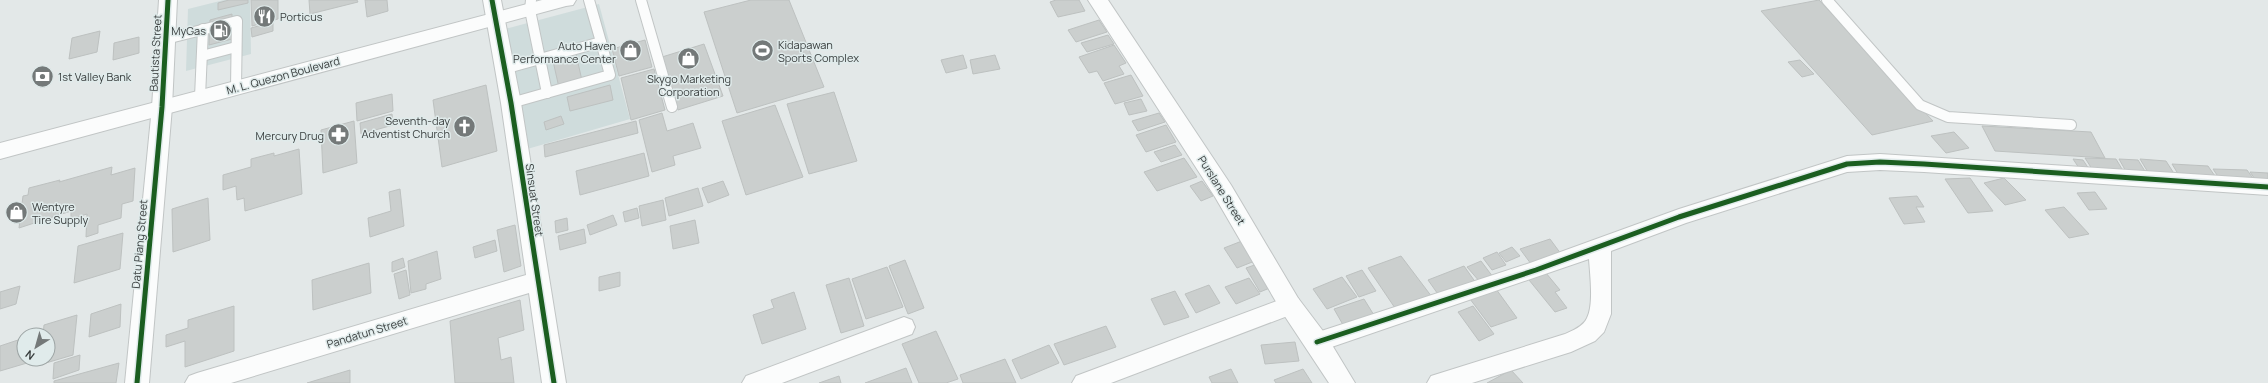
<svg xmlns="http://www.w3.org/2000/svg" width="2268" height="383" viewBox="0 0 2268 383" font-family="Manrope,sans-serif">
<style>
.built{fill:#cfdcdc}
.building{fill:#cbcfce;stroke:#bdc1c0}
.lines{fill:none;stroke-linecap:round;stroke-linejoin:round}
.service-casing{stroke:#c1c5c5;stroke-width:12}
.minor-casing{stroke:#c1c5c5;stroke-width:2}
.primary-casing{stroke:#c1c5c5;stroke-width:2}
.trunk-casing{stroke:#c1c5c5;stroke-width:2}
.service{stroke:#fbfcfc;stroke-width:10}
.minor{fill:#fbfcfc;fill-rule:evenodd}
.primary{fill:#fbfcfc;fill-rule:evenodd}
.trunk{fill:#fbfcfc;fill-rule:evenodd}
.cycleway-casing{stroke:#e0ebeb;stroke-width:8}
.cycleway{stroke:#1b5e20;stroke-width:5}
.labels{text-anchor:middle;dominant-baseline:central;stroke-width:3;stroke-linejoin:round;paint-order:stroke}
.poi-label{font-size:11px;fill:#383d3d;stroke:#e0ebeb;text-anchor:start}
.street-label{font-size:11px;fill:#383d3d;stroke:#e0ebeb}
</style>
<rect width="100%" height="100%" fill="#e3e8e8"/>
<g class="built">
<path d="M224 0H250L251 54 186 71 188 9Z"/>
<path d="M599 4 630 119 524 150 501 30Z"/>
</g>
<g class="building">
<path d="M229 0H248V3L218 10V3Z"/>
<path d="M251 0H278V19L252 26Z"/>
<path d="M309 0H357L358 2 310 14Z"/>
<path d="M365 0H387L388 11 367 17Z"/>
<path d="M751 0H789L824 87 737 113 704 12Z"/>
<path d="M1056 0H1079L1085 11 1058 17 1050 2Z"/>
<path d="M1819 0 1933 121 1872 135 1761 11Z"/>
<path d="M232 14V39L209 45 210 20Z"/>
<path d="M1099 20 1107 32 1076 42 1068 30Z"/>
<path d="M273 22V31L252 37 251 28Z"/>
<path d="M100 31 97 52 69 59 72 38Z"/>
<path d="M1108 35 1114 44 1087 52 1081 43Z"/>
<path d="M139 37V53L113 60 114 43Z"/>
<path d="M645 40 652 67 619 76 612 49Z"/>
<path d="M704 44 723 96 678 110 662 57Z"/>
<path d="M1114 45 1126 63 1119 66 1124 74 1103 81 1097 71 1089 73 1079 57Z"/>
<path d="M576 54 583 85 560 92 553 61Z"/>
<path d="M963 55 967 68 946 73 941 60Z"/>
<path d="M995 55 1000 69 973 74 970 60Z"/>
<path d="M1800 60 1814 74 1802 77 1788 62Z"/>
<path d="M654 69 665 110 631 120 621 78Z"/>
<path d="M1131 75 1143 96 1115 104 1104 83Z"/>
<path d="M486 85 497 151 442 167 433 100Z"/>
<path d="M610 85 613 100 570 111 567 97Z"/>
<path d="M834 92 857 161 809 174 787 104Z"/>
<path d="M392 94 393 111 357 121 356 103Z"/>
<path d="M1141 99 1147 111 1129 115 1124 103Z"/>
<path d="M775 105 803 177 746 195 722 121Z"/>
<path d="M662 113 667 131 693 123 701 148 673 156 675 165 652 172 639 120Z"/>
<path d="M1159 113 1165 122 1138 131 1132 121Z"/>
<path d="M392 114 393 125 361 134 360 123Z"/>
<path d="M561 116 564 124 546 130 544 122Z"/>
<path d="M354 121 357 163 323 173 321 130Z"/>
<path d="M636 121 638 133 545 157 544 145Z"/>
<path d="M1166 125 1176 142 1146 152 1136 135Z"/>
<path d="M1982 126 2091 132 2105 158 1995 151Z"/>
<path d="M1954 132 1969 148 1946 153 1931 136Z"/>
<path d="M1175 145 1182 155 1161 162 1154 152Z"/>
<path d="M299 149 302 194 245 211 244 198 237 200 236 186 223 190V175L251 167V159L274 153V156Z"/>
<path d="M644 153 649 176 580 195 576 171Z"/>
<path d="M1184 158 1197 177 1157 191 1144 172Z"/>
<path d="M2085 158 2116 159 2125 174 2094 172Z"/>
<path d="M2073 159 2083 160 2091 172 2081 171Z"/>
<path d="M2119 159 2138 160 2148 176 2128 175Z"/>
<path d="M2140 159 2166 161 2175 175 2149 174Z"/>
<path d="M2172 164 2208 166 2217 179 2180 177Z"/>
<path d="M112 167 111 175 135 168 133 201 122 204 121 218 98 225V233L86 237 87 214 71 219V211L19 228 23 196 28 195 29 188 60 180 59 182Z"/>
<path d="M2213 169 2247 170 2255 181H2221Z"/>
<path d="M2250 172 2268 173V186L2259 185Z"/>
<path d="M1970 178 1993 211 1968 213 1945 179Z"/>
<path d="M2004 178 2026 200 2005 205 1984 183Z"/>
<path d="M723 181 729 195 708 203 702 188Z"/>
<path d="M1202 181 1213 196 1201 201 1190 186Z"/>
<path d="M698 188 703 206 669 216 665 198Z"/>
<path d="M400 189 404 226 370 237 368 218 391 211 389 192Z"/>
<path d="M2095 192 2107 209 2089 210 2077 193Z"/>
<path d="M1917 196 1924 207H1916L1925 222 1904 224 1889 198Z"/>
<path d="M208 198 210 240 173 252 172 209Z"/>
<path d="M663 200 666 220 642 226 639 206Z"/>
<path d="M2064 207 2089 234 2069 238 2045 210Z"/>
<path d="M637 208 639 218 625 222 623 212Z"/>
<path d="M613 215 617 225 590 235 587 225Z"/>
<path d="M567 218 568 230 556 233 555 221Z"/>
<path d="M695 220 699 243 673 249 670 226Z"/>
<path d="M515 225 521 266 504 272 497 230Z"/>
<path d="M584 229 586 243 560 250 558 236Z"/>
<path d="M123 233 120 269 74 283 78 246Z"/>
<path d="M1247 239 1260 259 1237 268 1224 248Z"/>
<path d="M1550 239 1564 258 1534 268 1520 249Z"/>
<path d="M495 240 497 251 475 258 473 247Z"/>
<path d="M1512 247 1520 256 1506 262 1499 253Z"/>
<path d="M437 251 441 279 426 284V289L411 293 408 261Z"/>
<path d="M1497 252 1506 265 1492 270 1483 258Z"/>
<path d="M1401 256 1432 297 1397 311 1368 268Z"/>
<path d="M403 258 405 267 392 272V262Z"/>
<path d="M905 260 924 308 908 314 889 266Z"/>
<path d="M1481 261 1493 277 1480 282 1467 267Z"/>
<path d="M1263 262 1277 285 1260 292 1246 268Z"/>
<path d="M369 263 371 293 313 310 312 280Z"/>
<path d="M1464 266 1476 283 1440 297 1428 280Z"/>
<path d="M887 267 903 307 866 319 852 279Z"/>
<path d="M406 270 410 295 399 299 394 274Z"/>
<path d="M1362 270 1376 291 1359 297 1346 276Z"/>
<path d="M620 272V286L599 291V277Z"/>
<path d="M1546 273 1560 290 1555 292 1567 308 1555 312 1529 280Z"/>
<path d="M1342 277 1357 297 1327 309 1313 289Z"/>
<path d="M849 278 864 326 841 333 826 285Z"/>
<path d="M1249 278 1260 294 1236 304 1225 287Z"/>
<path d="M1209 285 1220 303 1196 313 1185 294Z"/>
<path d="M20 286 16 304 0 309V292Z"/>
<path d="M1496 289 1517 318 1491 327 1470 299Z"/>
<path d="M1175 291 1189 317 1164 325 1151 299Z"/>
<path d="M794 292 806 329 762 344 753 315 774 308 771 300Z"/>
<path d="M1364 299 1377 320 1346 330 1334 309Z"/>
<path d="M520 300 524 330 498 338 501 360 511 357 514 383H455L450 321Z"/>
<path d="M121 304 120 327 89 337 91 314Z"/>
<path d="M234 306V351L185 367V341L166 347V335L188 328V320Z"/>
<path d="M1473 306 1494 334 1479 341 1458 312Z"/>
<path d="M77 315 73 355 39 365 40 359H48V335H43L44 325Z"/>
<path d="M1106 326 1116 347 1064 365 1054 344Z"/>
<path d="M936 331 958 379 946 383H919L902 344Z"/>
<path d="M24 338V359H27V363L0 371V346Z"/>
<path d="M1295 342 1299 361 1265 364 1261 345Z"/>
<path d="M1049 345 1059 363 1021 379 1012 360Z"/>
<path d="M80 355 79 370 53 379 54 363Z"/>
<path d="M1005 359 1016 383H963L960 375Z"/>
<path d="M119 363 116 383H54V381Z"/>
<path d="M906 368 912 383H865Z"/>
<path d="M1231 369 1238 383H1212L1209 377Z"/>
<path d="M1303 369 1312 383H1276L1274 380Z"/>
<path d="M350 370V383H307Z"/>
<path d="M1511 370 1523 383H1487Z"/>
<path d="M839 376 841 383H819Z"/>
</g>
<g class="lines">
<defs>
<g id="service">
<path d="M531 0 530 10 547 93"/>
<path d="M641 0 672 107"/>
<path d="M1827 0 1920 105 1948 117 2071 125"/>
<path d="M166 39 237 21 236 87"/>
<path d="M202 56 236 47"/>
<path d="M504 69 601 42 589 0"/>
<path d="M200 97 203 29"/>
<path d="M511 103 610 75 601 42"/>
</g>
<g id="minor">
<path d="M159 0H177L172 107 149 383H125L152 107Z"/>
<path d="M483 0H501L521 103 566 383H542L529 293 231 383H185L189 376 197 373 526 275 501 103Z"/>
<path d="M1880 154 2268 179V195L1924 172 1880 170 1847 172 1686 223 1611 251V314L1604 332 1595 341 1571 352 1472 383H1427L1431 376 1565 334C1572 331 1584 326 1587 318 1594 305 1590 274 1589 259L1317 352 1309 349 1305 342 1309 335 1530 263 1679 209 1847 156Z"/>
<path d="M1290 296 1298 298 1301 305 1298 312 1111 383H1072L1076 376Z"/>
<path d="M904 317 912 320 915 327 912 334 782 383H742L746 376Z"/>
</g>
<path id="primary" d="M1088 0H1108L1231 185 1298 298 1326 335 1355 383H1329L1282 312 1215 197Z"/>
<path id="trunk" d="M542 0H576L573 5 566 6 0 159V143Z"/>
</defs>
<use href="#service" class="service-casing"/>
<use href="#minor" class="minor-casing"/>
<use href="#primary" class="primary-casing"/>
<use href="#trunk" class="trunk-casing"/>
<use href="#service" class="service"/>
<use href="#minor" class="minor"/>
<use href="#primary" class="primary"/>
<use href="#trunk" class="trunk"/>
<defs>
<g id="cycleway">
<path d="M492 0 511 103 554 383"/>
<path d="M1317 342 1536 270 1679 217 1847 164 1880 162 1924 164 2268 187"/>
<path d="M137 383 162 107 168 0"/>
</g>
</defs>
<use href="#cycleway" class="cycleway-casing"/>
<use href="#cycleway" class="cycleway"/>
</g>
<defs>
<symbol id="restaurant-disc" viewBox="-11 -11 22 22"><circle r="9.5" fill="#747979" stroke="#e0ebeb"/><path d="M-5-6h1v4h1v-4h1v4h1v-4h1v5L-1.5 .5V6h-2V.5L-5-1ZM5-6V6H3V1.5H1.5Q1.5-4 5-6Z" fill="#fff"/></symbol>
<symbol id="fuel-disc" viewBox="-11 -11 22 22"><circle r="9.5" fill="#747979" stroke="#e0ebeb"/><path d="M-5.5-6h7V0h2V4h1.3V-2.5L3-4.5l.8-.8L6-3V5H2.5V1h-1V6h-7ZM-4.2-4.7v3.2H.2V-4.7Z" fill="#fff"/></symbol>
<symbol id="stadium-disc" viewBox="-11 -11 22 22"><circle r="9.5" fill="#747979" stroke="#e0ebeb"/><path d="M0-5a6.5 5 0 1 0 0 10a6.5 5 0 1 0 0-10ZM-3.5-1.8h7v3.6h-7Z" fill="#fff"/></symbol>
<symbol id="shop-disc" viewBox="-11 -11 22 22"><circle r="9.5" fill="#747979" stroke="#e0ebeb"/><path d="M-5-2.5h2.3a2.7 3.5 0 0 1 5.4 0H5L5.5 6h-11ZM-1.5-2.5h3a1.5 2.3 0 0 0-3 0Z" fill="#fff"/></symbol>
<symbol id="bank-disc" viewBox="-11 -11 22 22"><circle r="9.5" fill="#747979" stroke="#e0ebeb"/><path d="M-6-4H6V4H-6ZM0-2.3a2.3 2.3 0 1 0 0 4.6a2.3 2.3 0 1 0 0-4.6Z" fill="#fff"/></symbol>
<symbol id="church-disc" viewBox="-11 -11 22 22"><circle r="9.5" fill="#747979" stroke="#e0ebeb"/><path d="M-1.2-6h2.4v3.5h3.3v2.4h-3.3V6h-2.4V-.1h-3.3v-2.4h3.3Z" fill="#fff"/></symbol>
<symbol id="pharmacy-disc" viewBox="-11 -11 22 22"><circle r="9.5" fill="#747979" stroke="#e0ebeb"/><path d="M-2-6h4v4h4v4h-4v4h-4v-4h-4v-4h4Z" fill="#fff"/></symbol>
</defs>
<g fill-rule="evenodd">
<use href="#restaurant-disc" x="252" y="4" width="25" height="25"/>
<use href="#fuel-disc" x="208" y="18" width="25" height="25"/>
<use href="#stadium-disc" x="750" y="38" width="25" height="25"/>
<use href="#shop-disc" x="618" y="38" width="25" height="25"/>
<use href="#shop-disc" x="676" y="46" width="25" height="25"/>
<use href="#bank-disc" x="30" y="64" width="25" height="25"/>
<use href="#church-disc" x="452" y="114" width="25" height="25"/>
<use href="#pharmacy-disc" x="326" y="122" width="25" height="25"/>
<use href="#shop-disc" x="4" y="200" width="25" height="25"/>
</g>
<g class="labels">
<g class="poi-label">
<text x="280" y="16">Porticus</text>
<text x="206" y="30" text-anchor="end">MyGas</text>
<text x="778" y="44">Kidapawan<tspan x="778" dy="13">Sports Complex</tspan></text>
<text x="616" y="45" text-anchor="end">Auto Haven<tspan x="616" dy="13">Performance Center</tspan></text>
<text x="58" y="76">1st Valley Bank</text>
<text x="689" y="78" text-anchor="middle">Skygo Marketing<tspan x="689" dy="13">Corporation</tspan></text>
<text x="450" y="120" text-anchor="end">Seventh-day<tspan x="450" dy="13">Adventist Church</tspan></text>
<text x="324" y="135" text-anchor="end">Mercury Drug</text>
<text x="32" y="206">Wentyre<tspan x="32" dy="13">Tire Supply</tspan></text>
</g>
<g class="street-label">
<text transform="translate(155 53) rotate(-87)">Bautista Street</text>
<text transform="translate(283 75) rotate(-15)">M. L. Quezon Boulevard</text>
<text transform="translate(1222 190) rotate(58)">Purslane Street</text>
<text transform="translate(535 200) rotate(82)">Sinsuat Street</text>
<text transform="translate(139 244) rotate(-85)">Datu Piang Street</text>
<text transform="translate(367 332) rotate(-17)">Pandatun Street</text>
</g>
</g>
<g transform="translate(36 347) rotate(217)"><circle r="19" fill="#e0ebeb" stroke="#9da5a5"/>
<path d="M0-3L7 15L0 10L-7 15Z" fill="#747979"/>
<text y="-6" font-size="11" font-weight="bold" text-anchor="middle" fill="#383d3d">N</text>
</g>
</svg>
